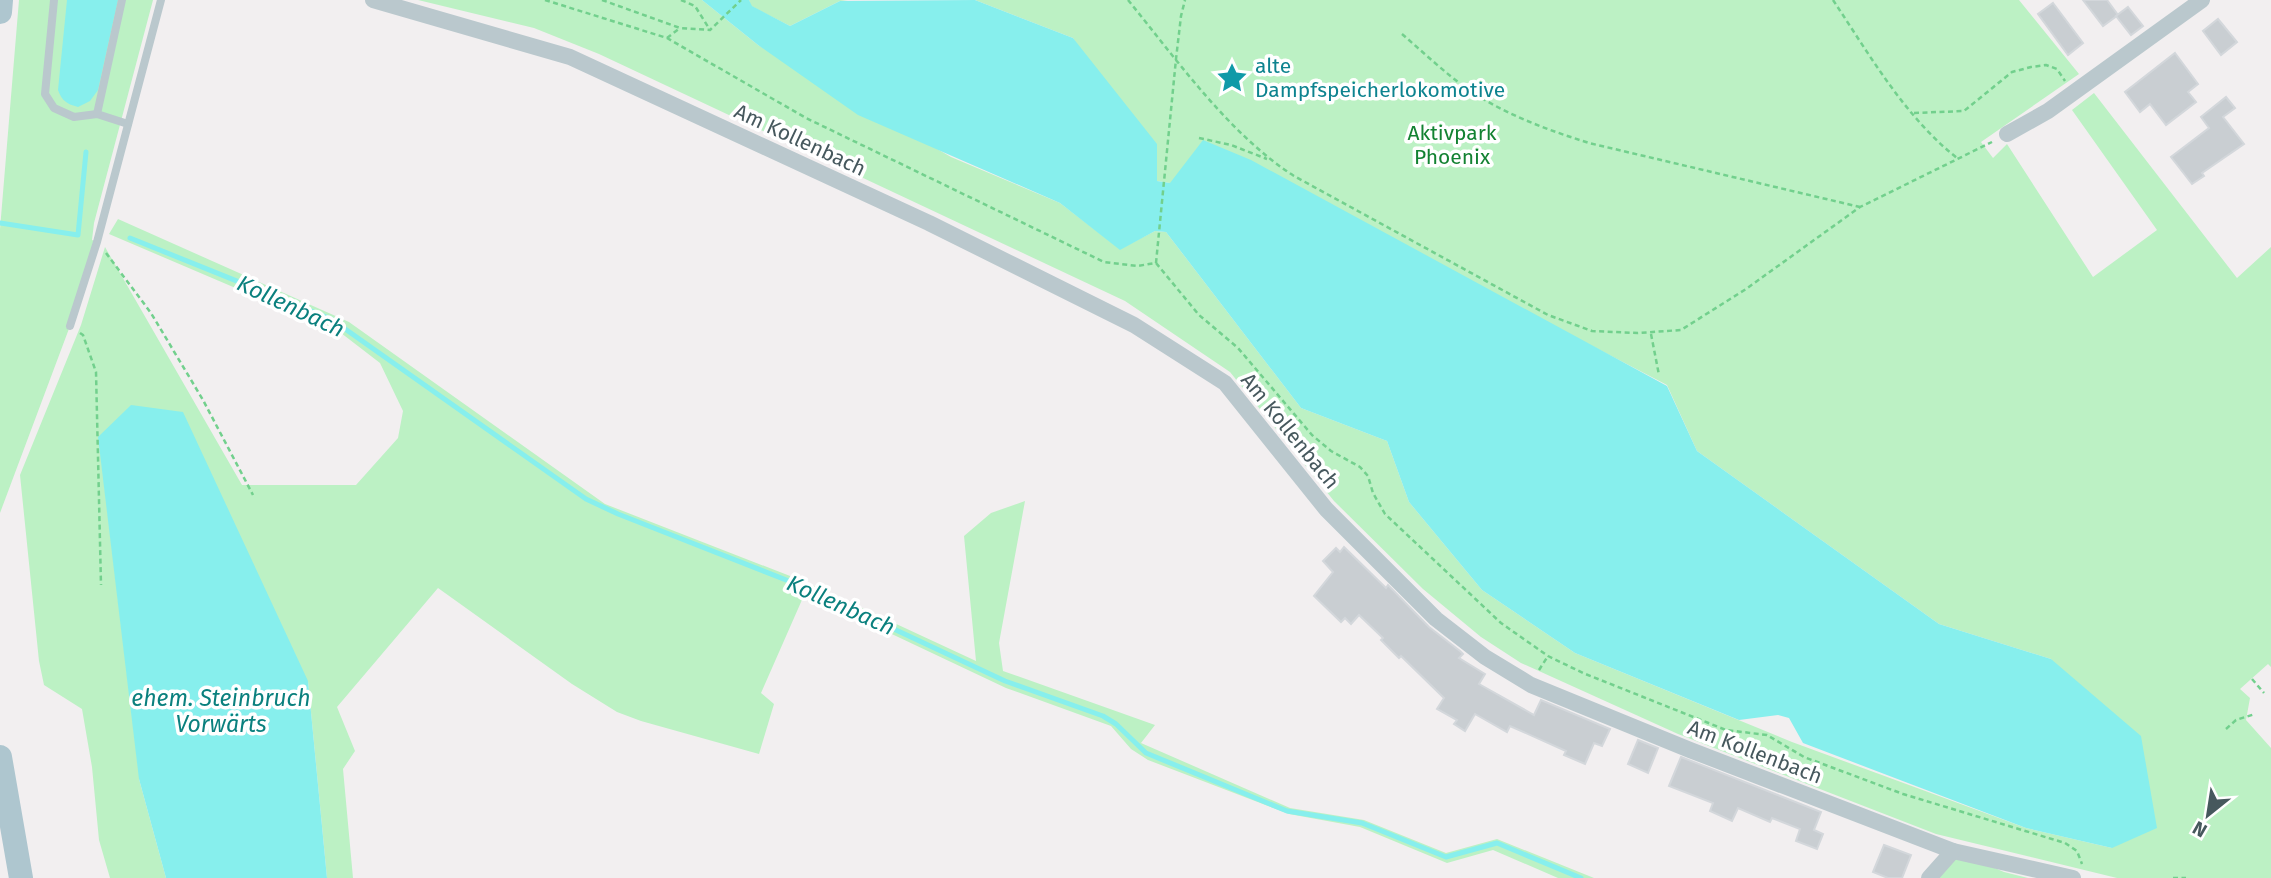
<svg xmlns="http://www.w3.org/2000/svg" width="2271" height="878" viewBox="0 0 2271 878" font-family="'Fira Sans',sans-serif">
<style>
.green{fill:#bcf1c4}
.water{fill:#87efed}
.lines{fill:none;stroke-linecap:round;stroke-linejoin:round}
.stream{stroke:#87efed;stroke-width:5}
.building{fill:#c9ced2;stroke:#d3d7db;stroke-width:2}
.path{stroke:#72d08d;stroke-width:2.5;stroke-dasharray:5 3.5;stroke-linecap:butt}
.lane{stroke:#bac8cd;stroke-width:8}
.street{stroke:#bac8cd;stroke-width:16}
.primary{stroke:#aec6cf;stroke-width:24}
.labels{text-anchor:middle;dominant-baseline:central;stroke-width:7;stroke-linejoin:round;paint-order:stroke}
.culture-label{font-size:21px;fill:#0d838f;stroke:#fff;text-anchor:start}
.park-label{font-size:21px;fill:#138232;stroke:#fff}
.street-label{font-size:21px;fill:#46585d;stroke:#fff}
.water-label{font-size:23px;font-style:italic;fill:#0a807e;stroke:#fff}
</style>
<rect width="100%" height="100%" fill="#f2eff0"/>
<g class="green">
<path d="M19 0H153L94 223 92 240 97 242 70 326 0 513V229Z"/>
<path d="M418 0H702L758 45 951 157 1060 203 1120 249 1155 231 1166 232 1301 408 1387 441 1409 502 1482 590 1575 653 1792 742 2026 828 2112 848 2051 659 1939 624 1697 451 1667 385 1573 336 1170 183 1157 181 1073 38 975 0H2019L2079 74 1981 142 1993 158 2007 144 2093 277 2157 230 2072 110 2094 93 2237 278 2271 247V667L2268 664 2240 689 2250 698 2246 720 2271 748V878H2117L1936 834 1678 734 1521 663 1481 637 1423 589 1334 501 1230 372 1125 301 599 54 534 28Z"/>
<path d="M749 0H848L840 1 790 26 751 6Z"/>
<path d="M118 219 349 322 605 504 808 583 976 661 964 536 991 513 1025 501 999 643 1003 671 1155 725 1141 743 1290 808 1364 820 1446 853 1497 839 1594 878H1558L1493 850 1447 863 1360 827 1289 814 1148 760 1131 749 1111 726 1006 688 805 593 761 693 774 704 759 754 641 721 617 712 572 684 438 588 337 707 355 751 343 769 353 878H327L308 681 139 779 166 878H110L99 840 92 767 82 709 44 685 39 661 20 475 81 325 105 247 242 485H356L398 438 403 411 380 363 341 333 109 234Z"/>
<path d="M1958 852 2004 872 2028 878H1936Z"/>
</g>
<g class="water">
<path d="M67 0H118L98 90 90 101 78 107C67 104 62 101 58 90Z"/>
<path d="M702 0H749L752 6 790 26 840 1 975 0 1073 38 1157 144V181L1170 183 1203 140 1251 160 1667 386 1697 451 1939 624 2051 659 2141 736 2157 828 2112 848 2026 828 1803 743 1789 718 1778 715 1739 720 1575 653 1482 590 1409 502 1387 441 1301 408 1166 232 1155 231 1120 250 1060 203 858 115 758 45Z"/>
<path d="M131 405 183 412 308 681 327 878H166L139 779 98 437Z"/>
</g>
<g class="lines">
<g class="stream">
<path d="M0 223 78 235 86 152"/>
<path d="M130 238 331 319 586 499 618 514 804 587 1005 681 1103 716 1116 724 1146 753 1287 811 1362 823 1446 857 1497 843 1581 878"/>
</g>
</g>
<g class="building">
<path d="M2083 0H2107L2118 15 2103 26Z"/>
<path d="M2053 3 2083 43 2068 55 2038 14Z"/>
<path d="M2128 7 2143 26 2131 35 2116 16Z"/>
<path d="M2218 19 2237 42 2221 55 2203 31Z"/>
<path d="M2175 53 2198 84 2188 92 2196 102 2166 125 2150 104 2140 112 2125 92Z"/>
<path d="M2226 97 2235 108 2223 117 2244 144 2202 173 2204 176 2192 184 2171 157 2209 128 2201 117Z"/>
<path d="M1344 547 1386 588 1388 585 1429 627 1460 651 1463 654 1459 658 1485 674 1479 684 1534 715 1541 700 1610 729 1602 746 1594 743 1585 764 1564 755 1566 751 1510 726 1507 732 1475 714 1465 731 1454 724 1457 720 1437 709 1444 698 1401 656 1399 658 1381 640 1383 638 1359 615 1351 624 1345 618 1341 622 1314 596 1333 572 1323 561 1336 548 1340 552Z"/>
<path d="M1638 740 1658 748 1648 773 1628 764Z"/>
<path d="M1681 757 1821 812 1814 830 1823 834 1817 849 1796 841 1800 829 1772 818 1770 822 1738 808 1732 821 1710 811 1713 803 1669 786Z"/>
<path d="M1884 845 1911 855 1902 878H1888L1873 872Z"/>
</g>
<g class="lines">
<g class="path">
<path d="M545 0 667 38 806 118 1104 262 1137 266 1156 263 1176 59 1181 16 1185 0"/>
<path d="M602 0 680 28 710 30 741 0"/>
<path d="M681 0 695 6 710 30"/>
<path d="M1128 0C1177 60 1229 134 1294 176L1548 315 1592 331 1638 333 1681 330 1746 289 1860 207 1992 142"/>
<path d="M1833 0C1869 54 1905 117 1957 158"/>
<path d="M1402 34C1424 53 1446 74 1469 90 1506 115 1548 130 1589 143L1860 207"/>
<path d="M667 38 680 28"/>
<path d="M1914 113 1964 111 2012 72 2031 67 2046 65 2057 69 2065 81"/>
<path d="M1199 138 1231 145 1267 159"/>
<path d="M106 253 151 313 203 400 253 495"/>
<path d="M1156 263 1199 315 1238 348 1312 435 1331 451 1360 467 1368 476 1373 493 1385 514 1501 623 1548 656 1583 673 1726 730 1767 735 1804 757 1903 794 2065 843 2077 851 2082 864"/>
<path d="M80 333 83 335 96 372 101 585"/>
<path d="M1651 334 1659 375"/>
<path d="M1539 670 1548 656"/>
<path d="M2252 679 2264 693"/>
<path d="M2226 729 2236 720 2255 714"/>
<path d="M2173 878H2186"/>
</g>
<g class="lane">
<path d="M54 0 45 94 54 108 74 117 97 114 128 124"/>
<path d="M97 114 122 0"/>
<path d="M70 326 97 242 161 0"/>
</g>
<g class="street">
<path d="M373 0 570 57 929 223 1134 325 1225 383 1326 509 1436 619 1485 657 1531 685 1690 750 1953 851 2073 878"/>
<path d="M2007 134 2048 111 2202 0"/>
<path d="M1929 878 1953 851"/>
</g>
<g class="primary">
<path d="M0 12 1 0"/>
<path d="M0 757 21 878"/>
</g>
</g>
<defs>
<symbol id="sight-bare" viewBox="-9 -9 18 18"><path d="M0-6L1.8-2.2L6-1.7L2.9 1.2L3.7 5.4L0 3.3L-3.7 5.4L-2.9 1.2L-6-1.7L-1.8-2.2Z" fill="#0f9aa8" stroke="#fff" stroke-width="2.5" paint-order="stroke"/></symbol>
</defs>
<g fill-rule="evenodd">
<use href="#sight-bare" x="1210" y="56" width="44" height="44"/>
</g>
<g class="labels">
<g class="culture-label">
<text x="1255" y="66">alte<tspan x="1255" dy="24">Dampfspeicherlokomotive</tspan></text>
</g>
<g class="park-label">
<text x="1452" y="133">Aktivpark<tspan x="1452" dy="24">Phoenix</tspan></text>
</g>
<g class="street-label">
<text transform="translate(800 140) rotate(25)">Am Kollenbach</text>
<text transform="translate(1290 431) rotate(51)">Am Kollenbach</text>
<text transform="translate(1755 752) rotate(21)">Am Kollenbach</text>
</g>
<g class="water-label">
<text transform="translate(291 306) rotate(25)">Kollenbach</text>
<text transform="translate(841 605) rotate(24)">Kollenbach</text>
<text x="221" y="698">ehem. Steinbruch<tspan x="221" dy="26">Vorwärts</tspan></text>
</g>
</g>
<g transform="translate(2208 815) rotate(210)" stroke="#ffffff" stroke-width="5" paint-order="stroke">
<path d="M0-5L12 26L0 18L-12 26Z" fill="#46585d"/>
<text y="-10" font-size="19" font-weight="bold" text-anchor="middle" fill="#46585d">N</text>
</g>
</svg>
